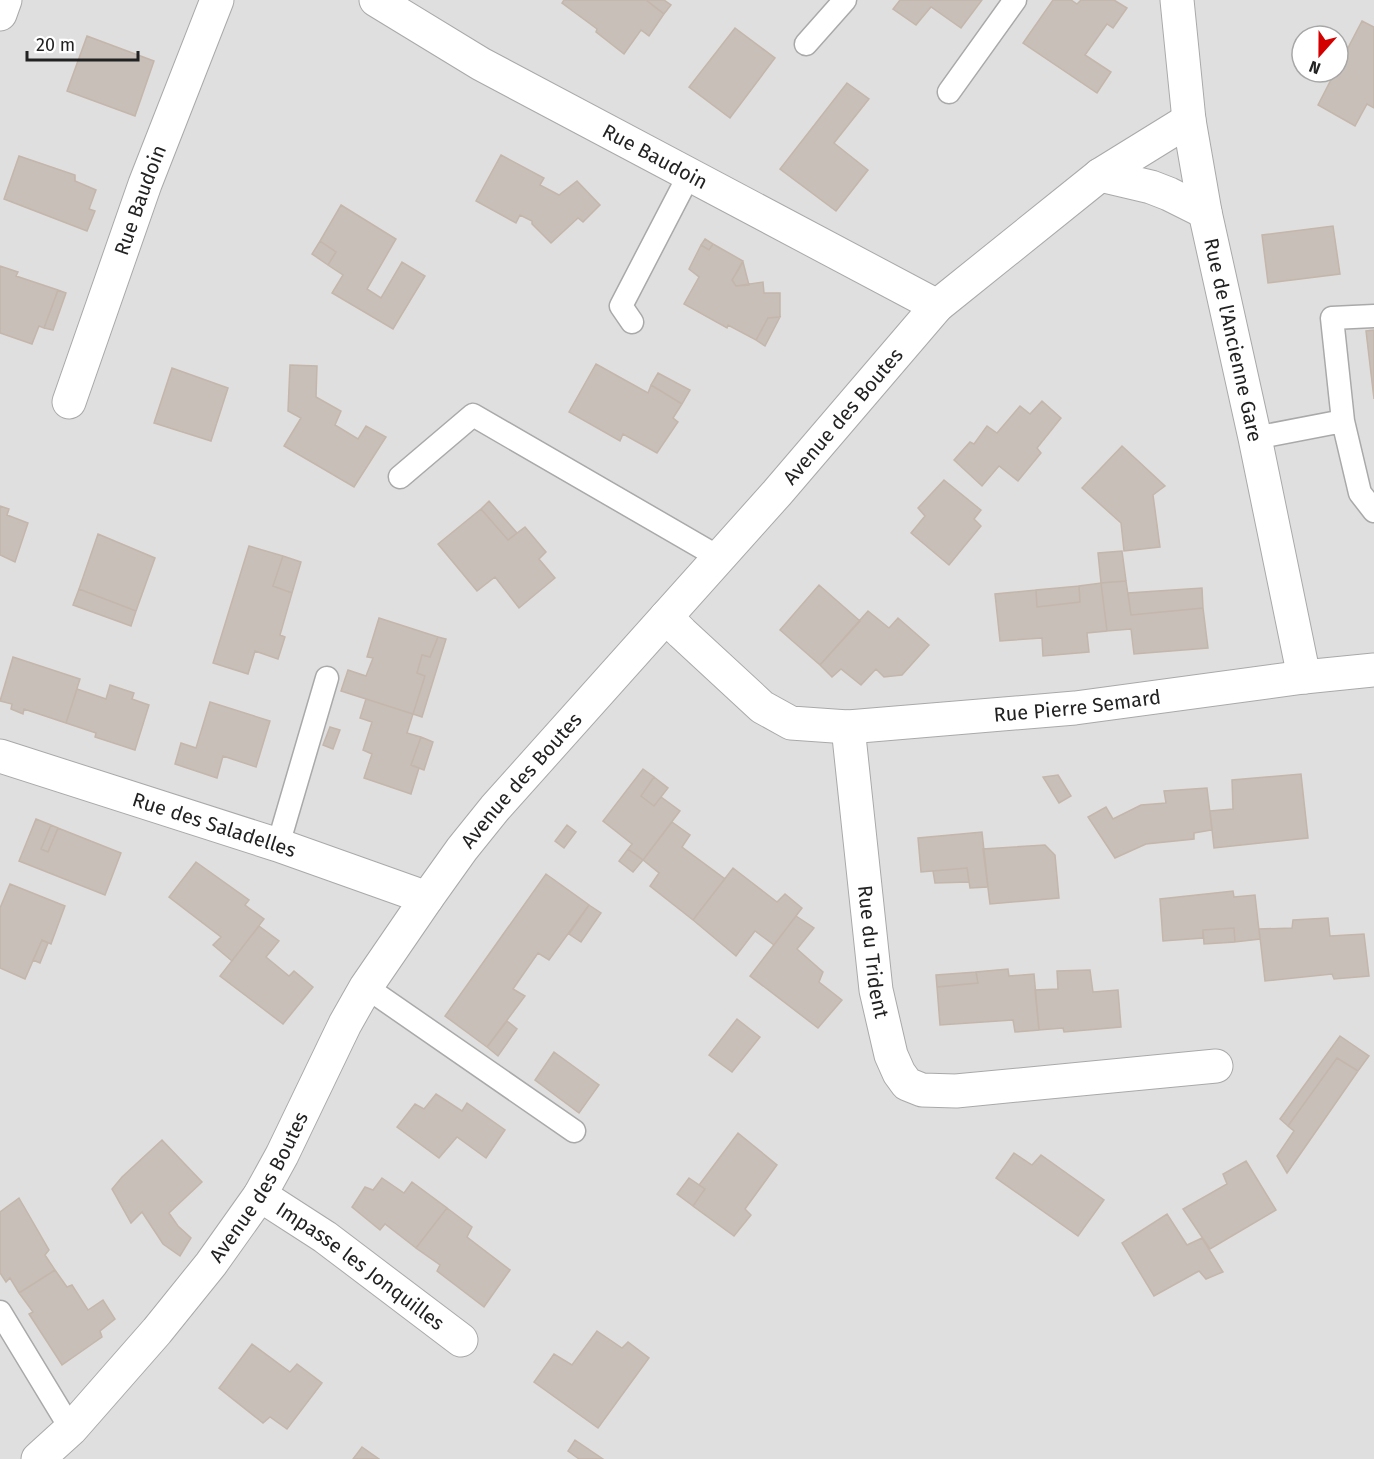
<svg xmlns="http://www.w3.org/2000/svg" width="1374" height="1459" viewBox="0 0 1374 1459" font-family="'Fira Sans',sans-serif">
<rect width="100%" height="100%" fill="#f2efe9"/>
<path fill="#e0dfdf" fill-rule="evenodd" d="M0 0H1374V1459H0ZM1302 36H1338V72H1302Z"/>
<path fill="#c7bfb8" stroke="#c4b6ab" stroke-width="1.5" d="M564 0H646L664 14 649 36 641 30 624 54 596 32 597 29 562 3Z
M646 0H664L671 5 664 14Z
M900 0H982L961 28 931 7 916 25 893 9Z
M1053 0H1071L1077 4 1081 0H1114L1127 8 1113 28 1107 24 1085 55 1111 72 1097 93 1023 43Z
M1362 21 1374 27V108L1367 104 1355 126 1318 105 1335 72H1338V67Z
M735 28 775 58 730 118 689 87Z
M87 36 154 61 135 116 67 91Z
M847 83 869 99 834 143 868 170 836 211 780 169Z
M501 155 544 178 540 185 559 195 577 181 600 205 583 222 578 218 551 243 532 224V221L520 215 516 223 476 201Z
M19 156 75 175V181L96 190 89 209 95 211 87 231 4 199Z
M341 205 396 239 367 289 381 298 402 262 425 276 393 329 332 293 343 275 328 265 336 252 320 241Z
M1333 226 1340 274 1268 283 1262 235Z
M705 239 713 244 709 250 701 245Z
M320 241 336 252 328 265 312 254Z
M713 244 743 261 732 280 736 286 763 282 764 293H780V317L768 318 756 340 728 325 727 328 684 304 699 277 689 269 701 245 709 250Z
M743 262 749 285 736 286 732 280Z
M0 266 18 272 16 276 58 290 44 328 39 326 32 344 0 333Z
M58 290 66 293 53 330 44 328Z
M780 317 765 346 756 340 768 318Z
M1374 330V399L1366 331Z
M596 364 648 393 651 385 682 404 673 418 678 422 657 453 623 434 620 441 569 412Z
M290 365 317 366 316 397 341 411 335 425 358 439 366 426 386 437 354 487 284 446 301 418 288 411Z
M172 368 228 388 211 441 154 423Z
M658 373 690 390 682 404 651 385Z
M1042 401 1061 418 1037 448 1041 453 1018 481 999 466 982 486 954 460 970 442 974 444 987 426 997 433 1020 406 1030 414Z
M1122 446 1165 486 1153 495 1160 547 1124 551 1121 523 1082 488Z
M944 480 981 510 974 519 981 526 949 565 911 533 925 516 918 508Z
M489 501 517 533 508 540 481 509Z
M0 506 9 509 7 515 28 523 15 562 0 555Z
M481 509 508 540 525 527 546 552 539 559 555 578 519 608 495 577 477 591 438 544Z
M98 534 155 558 136 611 79 589Z
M249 546 283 556 273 586 292 593 280 635 285 637 278 659 255 651 248 674 213 663Z
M1122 551 1126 581 1101 583 1098 553Z
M283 556 301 562 292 593 273 586Z
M1126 581 1131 615 1203 608 1208 648 1134 654 1131 629 1107 631 1101 583Z
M1101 583 1107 631 1087 633 1089 652 1043 656 1042 638 1000 641 995 594 1036 590 1037 607 1080 602 1079 586Z
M819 585 860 621 820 665 780 630Z
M1079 586 1080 602 1037 607 1036 590Z
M1202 588 1203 608 1131 615 1128 593Z
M79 589 136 611 131 626 73 605Z
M868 611 889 628 898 618 929 645 902 675 884 677 876 669 861 685 841 669 832 677 820 665Z
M379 618 438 637 430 657 422 655 417 673 425 676 413 714 341 691 348 670 366 676 373 658 367 657Z
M438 637 446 639 422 717 413 714 425 676 417 673 422 655 430 657Z
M13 657 80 679 66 723 24 709 23 714 11 709 12 704 0 701Z
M110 685 134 693 132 699 149 705 135 750 95 737 96 733 66 723 77 689 106 699Z
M366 699 413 714 407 733 421 737 411 765 419 768 411 794 364 778 372 754 363 750 372 722 360 718Z
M210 702 270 721 256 767 223 756 217 778 175 764 181 743 196 748Z
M330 727 340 730 333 749 323 745Z
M421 737 433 742 424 770 411 765Z
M643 769 654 777 641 796 654 806 661 797 680 811 643 860 628 849 632 844 603 821Z
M1301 774 1308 838 1214 848 1210 811 1233 809 1232 780Z
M1058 775 1071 796 1059 803 1043 777Z
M654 777 668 788 654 806 641 796Z
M1207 788 1212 830 1194 833V839L1146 844 1115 858 1088 817 1106 807 1113 819 1141 805 1166 803 1164 791Z
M36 819 51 825 41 849 48 852 58 828 121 853 105 895 19 861Z
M672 822 690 835 682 847 725 879 693 920 650 886 659 873 643 860Z
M51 825 58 828 48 852 41 849Z
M567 825 576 832 564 848 555 841Z
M982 832 988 887 970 888 967 868 921 872 918 838Z
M1045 845 1055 855 1059 898 990 904 983 849Z
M628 849 643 860 633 872 619 861Z
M196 862 249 900 245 905 264 919 232 961 213 945 221 937 169 897Z
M733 868 777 902 785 894 802 908 774 945 755 931 736 956 693 920Z
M967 868 969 882 935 883 933 871Z
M546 874 589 905 549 960 538 953 513 989 525 996 487 1047 445 1016Z
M10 884 65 906 51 944 42 940 25 979 0 968V908Z
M1233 891 1234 897 1255 895 1260 939 1235 942 1234 928 1203 930V938L1163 941 1160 899Z
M589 905 601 913 581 942 569 934Z
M796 916 814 928 797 949 823 972 819 982 842 1000 818 1028 750 976Z
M1328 918 1330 936 1364 934 1369 976 1334 979 1332 974 1265 981 1259 929 1292 928 1293 920Z
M259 926 279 941 266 957 289 976 294 971 313 987 283 1024 220 976Z
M1234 928 1235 942 1204 944 1203 930Z
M42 940 48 943 40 963 33 960Z
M1008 969 1009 976 1034 974 1039 1030 1015 1032 1013 1020 940 1025 937 987 978 983 976 972Z
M1090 970 1093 992 1118 990 1121 1027 1064 1032 1063 1028 1039 1030 1035 990 1058 989 1057 971Z
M976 972 978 983 937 987 936 975Z
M737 1019 760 1037 732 1072 709 1055Z
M507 1021 517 1029 498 1056 487 1047Z
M1340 1036 1369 1056 1358 1071 1337 1058 1288 1126 1280 1119Z
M554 1052 599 1085 579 1113 535 1080Z
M1337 1058 1358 1071 1287 1173 1277 1156 1294 1131 1288 1126Z
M436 1094 462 1111 467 1103 505 1130 486 1158 457 1137 439 1158 397 1127 415 1104 424 1109Z
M738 1133 777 1165 745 1209 751 1215 734 1236 693 1206 705 1189 699 1185Z
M162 1140 202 1182 169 1213 178 1226 191 1238 180 1256 163 1244 142 1212 131 1223 112 1189 122 1177Z
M1014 1153 1032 1165 1041 1155 1104 1200 1078 1236 996 1178Z
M1246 1161 1276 1210 1210 1249 1183 1209 1227 1184 1223 1174Z
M382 1178 404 1193 412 1182 447 1208 416 1248 385 1224 380 1230 352 1207 365 1187 373 1190Z
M689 1178 705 1189 693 1206 677 1194Z
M19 1198 49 1250 45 1255 55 1270 19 1293 10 1278 6 1282 0 1273V1212Z
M447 1208 472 1227 467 1237 510 1270 484 1307 437 1271 440 1265 416 1248Z
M1167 1214 1187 1245 1202 1238 1223 1272 1206 1279 1199 1271 1154 1296 1122 1243Z
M55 1270 67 1287 72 1285 88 1310 103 1300 115 1319 100 1331 102 1337 62 1365 29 1314 33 1312 19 1293Z
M597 1331 622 1348 628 1342 649 1358 598 1428 534 1382 554 1354 572 1365Z
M252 1344 290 1372 297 1364 322 1383 287 1429 270 1417 263 1423 219 1388Z
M575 1440 603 1459H579L568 1451Z
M362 1447 379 1459H353Z"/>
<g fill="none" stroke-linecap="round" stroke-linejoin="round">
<defs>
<path id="lane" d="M806 44 845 0
M949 92 1015 0
M632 322 621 306 689 175
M1343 421 1332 318 1374 316
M1255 438 1343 421 1360 493 1374 511
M400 477 473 415 720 558
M278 845 327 678
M366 987 574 1131
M0 1312 71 1429"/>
<g id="street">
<path id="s1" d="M376 0 481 64 937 306"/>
<path id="s2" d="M1177 0 1189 120 1205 212 1255 438 1304 677"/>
<path d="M0 14 5 0"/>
<path d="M1100 175 1151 187 1169 194 1205 212"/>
<path id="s3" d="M69 402 145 184 217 0"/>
<path id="s4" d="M666 617 682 633 762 707 791 723 848 727 1075 708 1304 677 1374 670"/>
<path id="s5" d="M848 727 876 990 891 1055 899 1073 907 1084 922 1090 956 1091 1216 1066"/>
<path id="s6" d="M0 756 278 845 427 898"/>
<path id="s7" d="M260 1195 325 1237 461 1340"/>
<path id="s8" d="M38 1459 71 1429 157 1331 211 1264 260 1195 282 1155 345 1024 366 987 427 898 462 849 495 808 777 493 937 306 1100 175 1189 120"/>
</g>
</defs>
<use href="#lane" stroke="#a9a9a9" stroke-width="25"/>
<use href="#street" stroke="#a9a9a9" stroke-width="35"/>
<use href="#lane" stroke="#fff" stroke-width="22"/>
<use href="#street" stroke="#fff" stroke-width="33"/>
</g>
<g text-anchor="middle" stroke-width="6" stroke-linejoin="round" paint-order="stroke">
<g font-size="20" fill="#222" stroke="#fff">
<text dy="7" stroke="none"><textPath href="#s1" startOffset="320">Rue Baudoin</textPath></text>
<text dy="7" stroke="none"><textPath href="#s3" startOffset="214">Rue Baudoin</textPath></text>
<text dy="7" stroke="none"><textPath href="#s2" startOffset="345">Rue de l'Ancienne Gare</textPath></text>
<text dy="7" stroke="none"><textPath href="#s8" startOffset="1324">Avenue des Boutes</textPath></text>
<text dy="7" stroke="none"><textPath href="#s4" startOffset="452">Rue Pierre Semard</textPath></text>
<text dy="7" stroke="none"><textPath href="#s8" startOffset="838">Avenue des Boutes</textPath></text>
<text dy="7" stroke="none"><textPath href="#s6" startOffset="225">Rue des Saladelles</textPath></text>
<text dy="7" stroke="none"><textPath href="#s5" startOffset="226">Rue du Trident</textPath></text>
<text dy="7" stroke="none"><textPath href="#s8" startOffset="352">Avenue des Boutes</textPath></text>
<text dy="7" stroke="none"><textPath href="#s7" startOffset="123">Impasse les Jonquilles</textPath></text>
</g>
</g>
<g transform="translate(1320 54) rotate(201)"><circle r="28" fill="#ffffff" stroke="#a7a7a7" stroke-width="1.5"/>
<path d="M0-4.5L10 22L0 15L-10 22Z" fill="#d40000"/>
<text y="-9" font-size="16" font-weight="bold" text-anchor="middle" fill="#222222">N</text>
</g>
<path d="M27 51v9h111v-9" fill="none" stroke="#222222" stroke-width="3"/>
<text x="36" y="51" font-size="18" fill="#222222" stroke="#ffffff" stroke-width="4.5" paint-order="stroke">20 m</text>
</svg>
